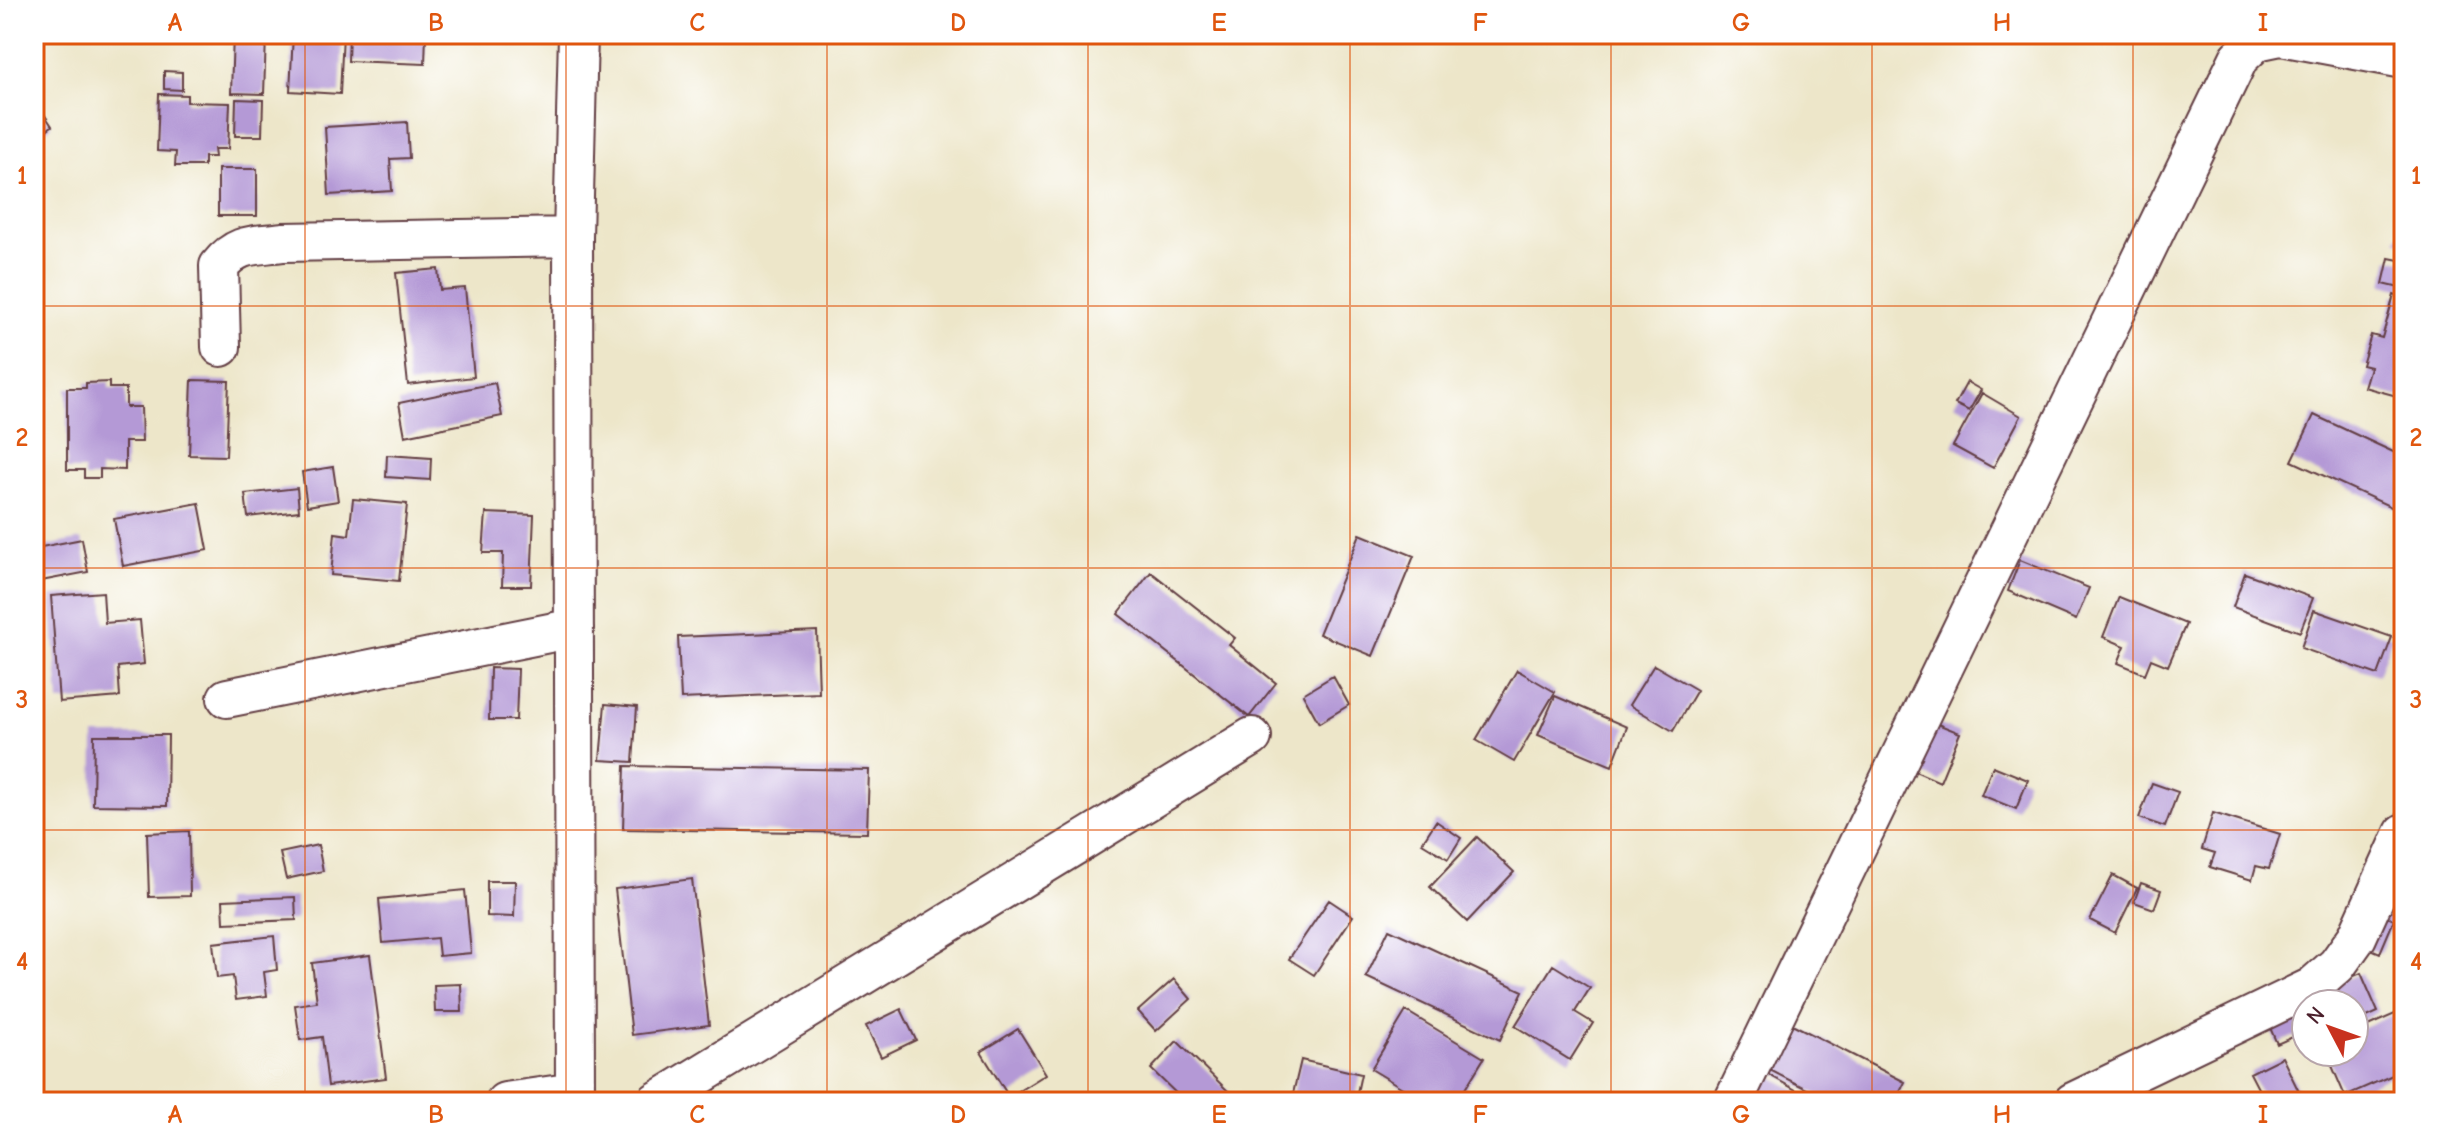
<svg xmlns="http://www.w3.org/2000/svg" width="2438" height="1136" viewBox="0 0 2438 1136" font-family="'Comic Neue',sans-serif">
<rect width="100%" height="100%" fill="#fff"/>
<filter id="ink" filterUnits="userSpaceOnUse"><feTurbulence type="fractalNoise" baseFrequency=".0125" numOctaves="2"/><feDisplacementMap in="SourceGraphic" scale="16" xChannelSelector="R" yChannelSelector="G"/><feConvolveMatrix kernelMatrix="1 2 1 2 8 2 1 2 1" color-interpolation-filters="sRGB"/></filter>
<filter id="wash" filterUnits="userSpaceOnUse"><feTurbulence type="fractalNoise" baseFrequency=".006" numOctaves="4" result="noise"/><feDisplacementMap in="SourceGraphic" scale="32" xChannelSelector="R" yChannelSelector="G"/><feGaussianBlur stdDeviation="1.8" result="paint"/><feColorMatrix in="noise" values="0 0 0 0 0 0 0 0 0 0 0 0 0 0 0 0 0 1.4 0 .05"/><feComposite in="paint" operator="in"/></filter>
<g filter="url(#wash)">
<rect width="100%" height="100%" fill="#ede6c9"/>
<g id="blocks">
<path fill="#b499d6" d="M293 34H343L340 94 290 91Z
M349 34H426L425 64 348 61Z
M233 35 266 36 264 94 231 93Z
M164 71 182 72V90L164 89Z
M159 94 187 95V102L230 103 228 149H214L215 157H204V166H175L176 152 157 151Z
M34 99 52 126 34 139Z
M236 99 263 100 262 136H235Z
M407 122 409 158 390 159 392 191 329 195 325 127Z
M218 169H257V216H218Z
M2404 227V244L2396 240Z
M2389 258 2404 261V289L2383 284Z
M438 269 440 290 465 288 474 377 408 385 396 273Z
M2394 295 2404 298V398L2364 387 2370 367 2362 365 2371 335 2382 338Z
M192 380 229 381 226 456 189 455Z
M109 382V388H126V407H141L142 442H125V470L100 469V478H84V470H67V388H86V383Z
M1967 382 1981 390 1969 411 1955 404Z
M495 383 502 416 405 436 399 403Z
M1982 393 2021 416 1993 468 1953 446Z
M2314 415 2404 457V513L2292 461Z
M387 455 431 458 430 480 386 477Z
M333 467 338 501 307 506 302 472Z
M297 488 299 511 248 517 245 494Z
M353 499 407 504 399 581 331 575 335 533 349 535Z
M199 503 208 550 123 566 114 519Z
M486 513 534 515 531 586H502L503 553H483Z
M1360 534 1414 556 1373 656 1319 634Z
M82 539 88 572 41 581 36 548Z
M2020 560 2089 588 2076 620 2008 591Z
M1151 572 1235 638 1229 645 1276 683 1249 717 1118 614Z
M2245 573 2313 598 2300 632 2233 607Z
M103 592 105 623 140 620 144 664 118 667 120 697 59 702 51 596Z
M2119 597 2186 624 2168 666 2151 659 2145 674 2118 663 2125 646 2103 637Z
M2314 610 2392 637 2378 675 2301 648Z
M817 631 819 693 681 699 678 637Z
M1654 665 1697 690 1673 731 1629 705Z
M490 668 518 669 516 720H489Z
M1517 670 1555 692 1514 762 1476 740Z
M1333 676 1349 705 1319 723 1303 694Z
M1555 696 1627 727 1612 766 1538 735Z
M605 704 637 707 633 762 600 760Z
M1920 717 1960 733 1940 782 1901 765Z
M94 735H168L167 806 93 805Z
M625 766 869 770 867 833 623 829Z
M1993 766 2028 780 2016 809 1981 795Z
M2152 783 2178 792 2165 827 2139 818Z
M2213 813 2280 834 2269 869 2256 866 2252 880 2210 867 2215 853 2202 849Z
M1436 821 1461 838 1448 859 1422 843Z
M189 831 190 896 149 897 147 833Z
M1477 837 1514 872 1467 922 1430 887Z
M318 845 323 871 286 879 280 853Z
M2113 875 2137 888 2115 933 2090 920Z
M692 879 709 1025 632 1035 615 889Z
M487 881H515L514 917 487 916Z
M2141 883 2161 890 2154 909 2134 902Z
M465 890 471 953 439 956 437 938 383 943 379 899Z
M295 897 296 920 224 923 223 900Z
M1329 900 1353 916 1314 975 1289 959Z
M2372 910 2394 920 2380 953 2357 943Z
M1389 929 1523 991 1500 1040 1366 977Z
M274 936 277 970 264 972 267 996 236 1000 233 976 217 978 213 943Z
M370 955 386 1078 328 1086 322 1037 300 1040 295 1005 317 1002 312 963Z
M1553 965 1590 988 1575 1012 1593 1023 1570 1060 1515 1026Z
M2361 973 2378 1012 2354 1023V1004H2341L2333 985Z
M1174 979 1191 999 1156 1031 1138 1011Z
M461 984 462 1012H435L434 985Z
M2333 993 2338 1004H2309Z
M2306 1006V1031L2277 1044 2268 1023Z
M901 1009 916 1040 881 1057 866 1026Z
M2404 1010V1070L2345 1096 2326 1052H2354V1032Z
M1406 1011 1484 1058 1457 1102H1416L1419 1098 1371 1069Z
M1790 1023 1905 1082 1895 1102H1832L1766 1068Z
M1018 1029 1046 1074 1009 1097 981 1052Z
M1177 1041 1230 1093 1221 1102H1185L1151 1069Z
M2282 1057 2304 1102H2265L2250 1073Z
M1301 1060 1361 1074 1355 1102H1291Z
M1762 1071 1817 1102H1763L1749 1094Z
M2404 1091V1102H2380Z"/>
</g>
</g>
<g filter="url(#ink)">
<use href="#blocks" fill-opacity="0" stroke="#623d43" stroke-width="2"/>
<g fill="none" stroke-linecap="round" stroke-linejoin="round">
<defs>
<path id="minor" d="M221 347 219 266C238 242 254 246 283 242L573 237
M227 698 574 628
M505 1102 575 1092
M575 1102 573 237 578 34
M656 1102 1252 737
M1733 1102 2239 58 2257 41 2281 36 2404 59
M2073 1102 2312 987 2337 965 2357 937 2404 833"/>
</defs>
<use href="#minor" stroke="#623d43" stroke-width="42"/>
<use href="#minor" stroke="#fff" stroke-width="38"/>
</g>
</g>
<path fill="none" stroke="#e0560e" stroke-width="2" stroke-opacity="0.55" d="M305 34V1102M566 34V1102M827 34V1102M1088 34V1102M1350 34V1102M1611 34V1102M1872 34V1102M2133 34V1102M34 306H2404M34 568H2404M34 830H2404"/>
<rect width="2438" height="1136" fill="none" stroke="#fff" stroke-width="88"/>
<g transform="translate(2330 1028) rotate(311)"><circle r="38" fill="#ffffff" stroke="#b7a5aa" stroke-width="2"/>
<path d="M0-6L14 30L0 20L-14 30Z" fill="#c8321e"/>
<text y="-12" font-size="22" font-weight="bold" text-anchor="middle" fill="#4a1f2b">N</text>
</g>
<rect x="44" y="44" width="2350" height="1048" fill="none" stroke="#e0560e" stroke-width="3"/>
<g font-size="26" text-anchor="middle" font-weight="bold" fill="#e0560e">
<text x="175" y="31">A</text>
<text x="436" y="31">B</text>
<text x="697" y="31">C</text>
<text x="958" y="31">D</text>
<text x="1219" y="31">E</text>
<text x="1480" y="31">F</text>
<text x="1741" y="31">G</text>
<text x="2002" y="31">H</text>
<text x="2263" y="31">I</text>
<text x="22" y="184">1</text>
<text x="2416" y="184">1</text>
<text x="22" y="446">2</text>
<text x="2416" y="446">2</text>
<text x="22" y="708">3</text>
<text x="2416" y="708">3</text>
<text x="22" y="970">4</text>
<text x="2416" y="970">4</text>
<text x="175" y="1123">A</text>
<text x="436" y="1123">B</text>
<text x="697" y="1123">C</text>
<text x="958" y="1123">D</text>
<text x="1219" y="1123">E</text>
<text x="1480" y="1123">F</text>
<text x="1741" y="1123">G</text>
<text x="2002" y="1123">H</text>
<text x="2263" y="1123">I</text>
</g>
</svg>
